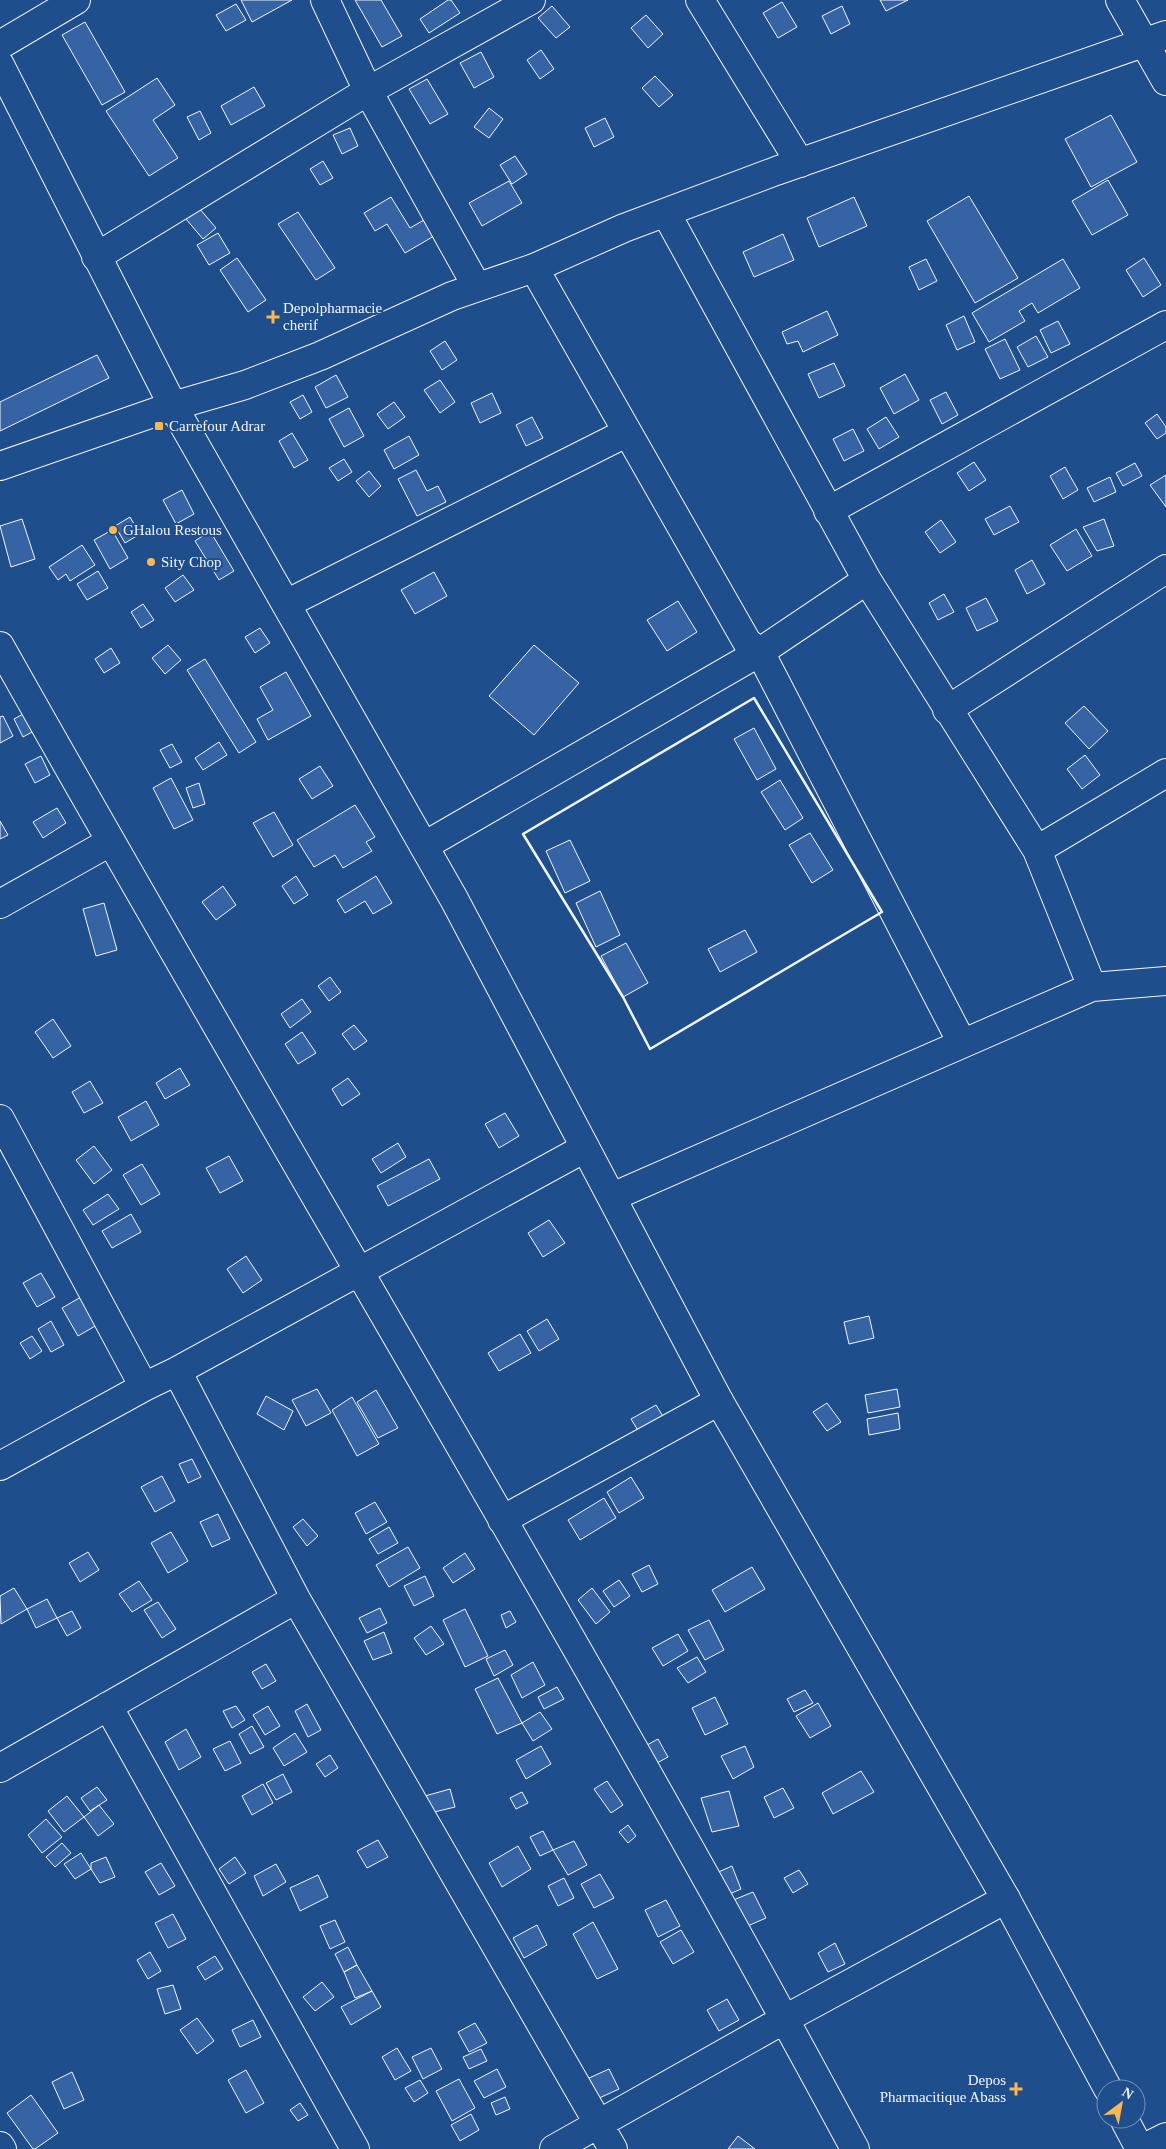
<svg xmlns="http://www.w3.org/2000/svg" width="1166" height="2149" viewBox="0 0 1166 2149" font-family="Georgia,serif">
<rect width="100%" height="100%" fill="#1f4e8c"/>
<path fill="#3563a3" stroke="#f2f6ff" d="M241 0H292L252 22Z
M355 0H381L402 36 382 47Z
M448 0H451L460 13 429 33 420 19Z
M880 0H908L886 11Z
M782 2 797 27 778 38 763 13Z
M236 4 246 20 226 31 216 15Z
M552 6 570 27 556 38 538 18Z
M842 6 850 24 831 34 822 16Z
M646 15 663 34 648 48 631 28Z
M85 22 125 92 102 105 62 35Z
M541 50 554 69 540 79 527 60Z
M481 52 494 77 474 88 460 63Z
M655 76 673 95 659 107 642 88Z
M157 78 175 105 153 120 178 158 149 176 106 111Z
M427 79 448 114 430 124 409 89Z
M254 87 265 106 231 125 221 106Z
M489 108 503 119 489 138 474 127Z
M200 111 211 133 199 140 187 117Z
M1111 115 1137 162 1091 187 1065 139Z
M605 118 614 137 594 147 585 128Z
M350 128 358 146 342 154 333 135Z
M515 156 527 174 512 184 500 165Z
M323 161 333 178 320 185 310 169Z
M1108 180 1128 215 1092 235 1072 201Z
M509 181 522 203 482 226 469 203Z
M969 196 1018 278 975 303 927 221Z
M391 197 410 228 424 220 434 236 405 253 387 224 375 231 364 213Z
M854 197 867 226 819 247 807 218Z
M193 201 216 228 203 239 180 212Z
M298 212 335 268 316 280 278 224Z
M218 233 230 253 209 265 197 245Z
M783 234 794 260 754 277 743 252Z
M237 258 266 300 248 312 220 270Z
M1144 258 1161 285 1143 297 1126 270Z
M926 259 937 281 919 290 909 267Z
M1063 259 1080 288 1038 313 1032 303 1019 311 1025 321 989 342 972 313Z
M827 311 838 335 803 352 798 341 787 344 782 332Z
M964 316 975 342 957 350 946 325Z
M1058 321 1070 344 1051 353 1040 330Z
M1036 336 1048 357 1028 367 1017 347Z
M1005 339 1020 370 1000 379 985 349Z
M445 341 457 360 442 370 430 351Z
M97 355 109 378 0 431V402Z
M834 363 845 386 819 398 808 374Z
M905 374 919 400 894 414 880 388Z
M336 375 348 397 326 408 315 387Z
M440 380 455 402 440 413 424 390Z
M946 392 958 415 942 424 930 400Z
M492 393 501 413 480 423 471 403Z
M303 395 312 412 300 419 290 402Z
M394 402 405 417 388 429 377 414Z
M349 408 364 436 344 447 329 419Z
M1157 414 1166 427V433L1157 439 1145 423Z
M532 417 543 438 526 446 516 425Z
M886 417 899 437 879 449 867 429Z
M853 429 864 451 844 461 833 439Z
M292 433 308 460 294 468 279 441Z
M409 436 419 455 394 469 384 450Z
M344 459 352 472 338 481 329 468Z
M974 462 986 480 969 491 957 473Z
M1135 463 1142 476 1123 486 1116 473Z
M1065 467 1078 490 1063 499 1050 476Z
M416 470 427 491 438 486 446 502 417 516 398 479Z
M369 471 381 486 369 497 356 481Z
M1166 475V507L1150 485Z
M1110 477 1116 492 1094 502 1087 488Z
M182 490 194 514 176 524 163 500Z
M1010 506 1019 522 994 535 985 519Z
M130 517 140 534 125 543 115 526Z
M22 519 35 559 11 567 0 526Z
M1104 519 1114 546 1097 551 1083 527Z
M941 520 956 542 940 553 925 532Z
M1076 529 1092 556 1067 571 1050 545Z
M112 530 128 558 110 569 94 540Z
M210 531 234 571 219 580 195 541Z
M82 545 95 565 70 581 66 574 58 580 49 567Z
M1032 560 1045 584 1027 594 1015 570Z
M98 571 108 588 87 600 77 584Z
M434 572 447 596 415 614 401 590Z
M183 575 194 590 175 602 165 588Z
M944 594 954 612 938 620 929 603Z
M986 598 998 621 977 631 966 608Z
M678 601 697 632 667 651 647 620Z
M143 604 154 620 141 628 131 612Z
M260 628 270 643 255 653 245 637Z
M168 645 181 660 165 674 152 658Z
M534 645 579 683 534 735 489 696Z
M111 648 120 663 104 673 95 659Z
M205 659 256 742 239 753 187 670Z
M286 672 311 716 268 740 257 719 273 710 260 687Z
M1084 706 1108 731 1089 749 1065 723Z
M23 714 32 732 23 737 14 719Z
M3 716 13 736 0 743V717Z
M754 728 776 769 757 780 734 739Z
M219 742 227 755 203 770 195 758Z
M172 744 182 762 170 768 160 750Z
M1085 755 1100 775 1082 789 1067 769Z
M41 756 50 775 35 783 25 764Z
M320 766 333 786 312 799 299 779Z
M171 778 193 820 174 829 153 788Z
M780 780 803 818 785 830 761 792Z
M199 783 205 804 193 808 186 788Z
M355 805 375 837 366 842 372 851 343 868 335 855 314 867 297 840Z
M57 808 66 823 43 838 33 822Z
M274 812 293 845 273 857 253 823Z
M0 821 8 835 0 839Z
M810 833 833 870 812 883 789 845Z
M570 840 590 881 565 893 546 851Z
M296 876 308 895 294 904 282 886Z
M376 876 392 903 373 914 365 901 345 913 337 900Z
M223 886 236 905 216 920 202 902Z
M600 891 620 935 596 947 576 903Z
M104 903 117 950 96 956 83 909Z
M745 930 757 952 720 972 708 949Z
M626 943 648 983 623 997 601 956Z
M330 977 341 992 329 1001 318 986Z
M302 999 311 1012 290 1028 281 1014Z
M53 1019 71 1046 53 1058 35 1032Z
M354 1025 367 1041 354 1050 342 1034Z
M302 1032 316 1053 298 1064 285 1044Z
M180 1068 190 1085 165 1099 156 1083Z
M348 1078 360 1094 342 1106 332 1089Z
M90 1081 103 1103 84 1113 72 1092Z
M146 1101 159 1125 131 1141 118 1117Z
M505 1113 519 1136 499 1148 485 1124Z
M398 1143 406 1157 381 1173 372 1159Z
M94 1146 112 1170 94 1184 76 1160Z
M229 1156 243 1181 220 1193 206 1168Z
M429 1159 440 1179 388 1206 377 1186Z
M142 1164 160 1194 141 1205 123 1175Z
M108 1194 119 1209 93 1225 83 1210Z
M131 1214 141 1232 112 1248 102 1231Z
M549 1220 565 1243 543 1257 528 1233Z
M246 1256 262 1280 243 1293 227 1269Z
M41 1273 55 1297 37 1307 23 1283Z
M81 1297 97 1325 78 1336 62 1308Z
M869 1316 874 1338 849 1344 844 1322Z
M547 1319 559 1339 539 1351 527 1331Z
M51 1321 64 1345 51 1352 38 1329Z
M520 1334 531 1353 499 1371 488 1353Z
M32 1336 42 1351 30 1359 20 1343Z
M317 1389 331 1413 306 1426 292 1400Z
M897 1389 900 1407 868 1413 865 1395Z
M376 1390 398 1428 378 1438 357 1402Z
M266 1396 293 1411 284 1430 257 1414Z
M352 1397 379 1444 357 1456 332 1410Z
M827 1403 841 1422 827 1431 813 1412Z
M656 1405 667 1423 642 1437 631 1419Z
M898 1413 900 1429 869 1435 867 1419Z
M192 1459 201 1477 188 1483 179 1464Z
M162 1476 175 1501 155 1512 141 1487Z
M631 1477 644 1498 619 1513 607 1492Z
M604 1498 616 1518 580 1540 568 1520Z
M375 1502 387 1522 366 1534 355 1513Z
M218 1514 230 1539 212 1547 200 1522Z
M303 1519 318 1536 307 1546 293 1527Z
M389 1527 398 1543 378 1554 369 1539Z
M171 1532 188 1561 168 1573 151 1543Z
M408 1547 420 1568 389 1587 376 1565Z
M88 1552 99 1570 80 1582 69 1563Z
M465 1553 475 1569 453 1583 443 1568Z
M649 1565 658 1584 642 1592 632 1574Z
M752 1567 765 1589 725 1612 712 1590Z
M425 1576 434 1596 414 1606 404 1586Z
M619 1580 630 1596 614 1607 603 1591Z
M139 1581 152 1600 132 1612 119 1594Z
M14 1588 27 1609 1 1624 0 1596Z
M592 1588 610 1612 596 1624 578 1600Z
M47 1599 57 1618 36 1628 27 1609Z
M158 1602 176 1629 162 1638 144 1610Z
M380 1608 387 1623 367 1633 359 1618Z
M465 1609 488 1656 465 1667 443 1620Z
M72 1611 81 1628 67 1636 57 1618Z
M510 1611 516 1622 506 1628 501 1615Z
M709 1620 724 1650 705 1660 688 1630Z
M431 1626 444 1644 426 1655 414 1638Z
M384 1632 392 1653 373 1660 364 1641Z
M678 1634 688 1651 663 1666 652 1648Z
M505 1650 513 1665 494 1676 486 1659Z
M697 1657 706 1672 688 1683 677 1668Z
M533 1662 545 1685 522 1698 511 1675Z
M266 1664 276 1681 262 1689 252 1672Z
M498 1678 522 1723 497 1734 475 1689Z
M557 1687 564 1699 544 1709 538 1697Z
M805 1690 813 1703 794 1712 787 1699Z
M715 1697 728 1724 705 1735 692 1708Z
M818 1703 831 1726 810 1738 796 1716Z
M307 1704 321 1730 308 1737 295 1711Z
M236 1706 245 1720 232 1728 223 1711Z
M268 1706 280 1726 265 1735 253 1715Z
M540 1712 552 1729 533 1741 522 1723Z
M252 1726 264 1747 250 1754 239 1734Z
M186 1729 201 1757 179 1770 165 1742Z
M295 1733 307 1752 284 1766 273 1748Z
M658 1739 668 1757 657 1763 647 1745Z
M230 1741 241 1763 225 1771 213 1749Z
M541 1746 551 1764 526 1779 516 1760Z
M745 1746 754 1767 733 1779 721 1756Z
M330 1755 338 1768 325 1777 316 1764Z
M861 1771 874 1792 833 1814 822 1793Z
M283 1774 292 1792 276 1800 266 1783Z
M607 1781 623 1805 611 1813 594 1789Z
M263 1784 273 1803 252 1815 242 1796Z
M97 1787 107 1800 90 1811 81 1798Z
M783 1788 794 1808 774 1818 764 1797Z
M450 1789 455 1807 430 1813 425 1796Z
M729 1791 739 1826 712 1832 701 1798Z
M522 1792 528 1803 516 1809 510 1798Z
M67 1796 84 1817 64 1832 48 1811Z
M99 1805 114 1824 98 1836 84 1817Z
M46 1819 62 1837 42 1853 28 1835Z
M628 1825 636 1836 628 1843 619 1832Z
M543 1831 553 1850 540 1856 530 1837Z
M378 1840 388 1857 367 1868 357 1851Z
M574 1841 587 1865 568 1875 553 1850Z
M62 1843 71 1853 55 1867 46 1857Z
M518 1846 531 1869 502 1887 489 1863Z
M81 1853 91 1869 75 1879 64 1864Z
M106 1857 115 1877 100 1883 91 1869V1863Z
M235 1857 246 1873 229 1884 219 1869Z
M161 1863 175 1886 159 1895 145 1872Z
M276 1864 286 1882 263 1896 254 1876Z
M732 1866 741 1889 725 1896 714 1874Z
M799 1870 808 1884 793 1893 784 1878Z
M600 1874 614 1898 594 1908 581 1884Z
M318 1875 328 1897 300 1911 290 1888Z
M564 1878 574 1898 558 1906 548 1886Z
M753 1892 766 1918 743 1928 731 1901Z
M666 1900 680 1926 658 1937 645 1910Z
M173 1914 186 1939 168 1948 155 1923Z
M335 1920 345 1942 330 1949 320 1926Z
M593 1922 618 1969 597 1979 573 1934Z
M537 1925 547 1945 524 1958 513 1938Z
M681 1930 694 1952 673 1964 660 1942Z
M835 1943 845 1964 828 1972 818 1953Z
M348 1947 357 1965 344 1972 335 1954Z
M150 1952 161 1971 148 1979 137 1960Z
M215 1956 223 1969 205 1980 197 1967Z
M357 1965 372 1991 355 1998 344 1972Z
M322 1982 334 1997 315 2011 303 1997Z
M173 1985 181 2009 165 2014 157 1989Z
M372 1991 381 2007 351 2025 341 2007Z
M727 1999 739 2020 719 2031 707 2010Z
M197 2018 214 2041 197 2054 180 2030Z
M253 2020 261 2037 240 2047 232 2030Z
M475 2023 487 2043 469 2052 458 2032Z
M397 2048 411 2071 395 2080 382 2057Z
M431 2048 442 2069 423 2079 412 2057Z
M481 2049 487 2061 469 2069 463 2057Z
M497 2069 506 2087 484 2098 474 2081Z
M609 2069 619 2089 597 2099 587 2079Z
M246 2070 264 2103 246 2113 228 2080Z
M72 2072 84 2100 64 2109 52 2082Z
M459 2079 475 2108 452 2121 436 2091Z
M420 2080 428 2093 414 2102 405 2088Z
M31 2095 58 2133 35 2149H33L7 2113Z
M505 2097 510 2109 496 2115 491 2103Z
M300 2103 308 2115 298 2121 290 2110Z
M471 2114 479 2130 460 2141 451 2125Z
M738 2136 755 2149H728Z"/>
<g fill="none" stroke-linecap="round" stroke-linejoin="round">
<defs>
<path id="minor" d="M325 0 368 91 477 287
M700 0 800 163
M1120 0 1166 81
M0 45 76 0
M96 257 368 91 531 0
M534 268 747 642 760 652 867 580
M0 466 173 406
M828 511 1166 325
M286 604 626 433
M0 646C282 1148 582 1641 855 2149
M947 710 1166 569
M424 846 760 652 962 1043
M1037 850 1166 773
M0 904 110 842
M1092 987 1166 981
M0 1119 144 1387
M612 1197 1092 987 1037 850 867 580 666 213
M177 1371 296 1599 613 2149
M0 1466 144 1387 177 1371 585 1148
M502 1520 719 1401
M108 1706 355 2149
M0 1768 296 1599
M0 2146 2 2149
M554 2149 785 2019 1006 1899
M1142 2149 1166 2137"/>
<path id="tertiary" d="M173 406 245 385 320 356 452 296 534 268 624 228 776 171 1166 35"/>
<path id="secondary" d="M0 65 173 406 454 899 719 1401 1006 1899 1108 2089
M1124 2119 1140 2149"/>
</defs>
<use href="#minor" stroke="#f2f6ff" stroke-width="30"/>
<use href="#tertiary" stroke="#f2f6ff" stroke-width="30"/>
<use href="#secondary" stroke="#f2f6ff" stroke-width="30"/>
<use href="#minor" stroke="#1f4e8c" stroke-width="28"/>
<use href="#tertiary" stroke="#1f4e8c" stroke-width="28"/>
<use href="#secondary" stroke="#1f4e8c" stroke-width="28"/>
<path stroke="#f2f6ff" stroke-width="2.5" d="M754 698 882 912 650 1049 623 997 523 834Z"/>
</g>
<g fill="#ffb74d" stroke="#1f4e8c" stroke-width="2">
<path d="M270.5 309.5h5v5h5v5h-5v5h-5v-5h-5v-5h5z"/>
<rect x="154" y="421" width="10" height="10" rx="2.5"/>
<circle cx="113" cy="530" r="5"/>
<circle cx="151" cy="562" r="5"/>
<path d="M1013.5 2081.5h5v5h5v5h-5v5h-5v-5h-5v-5h5z"/>
</g>
<g text-anchor="middle" stroke-width="4" stroke-linejoin="round" paint-order="stroke">
<g font-size="15" fill="#f2f6ff" stroke="#1f4e8c" text-anchor="start">
<text x="283" y="313">Depolpharmacie<tspan x="283" dy="17">cherif</tspan></text>
<text x="169" y="431">Carrefour Adrar</text>
<text x="123" y="535">GHalou Restous</text>
<text x="161" y="567">Sity Chop</text>
<text x="1006" y="2085" text-anchor="end">Depos<tspan x="1006" dy="17">Pharmacitique Abass</tspan></text>
</g>
</g>
<g transform="translate(1121 2104) rotate(32)"><circle r="24" fill="#1f4e8c" stroke="#7391ba"/>
<path d="M0-4L9 19L0 12L-9 19Z" fill="#ffb74d"/>
<text y="-8" font-size="14" font-weight="bold" text-anchor="middle" fill="#f2f6ff">N</text>
</g>
</svg>
